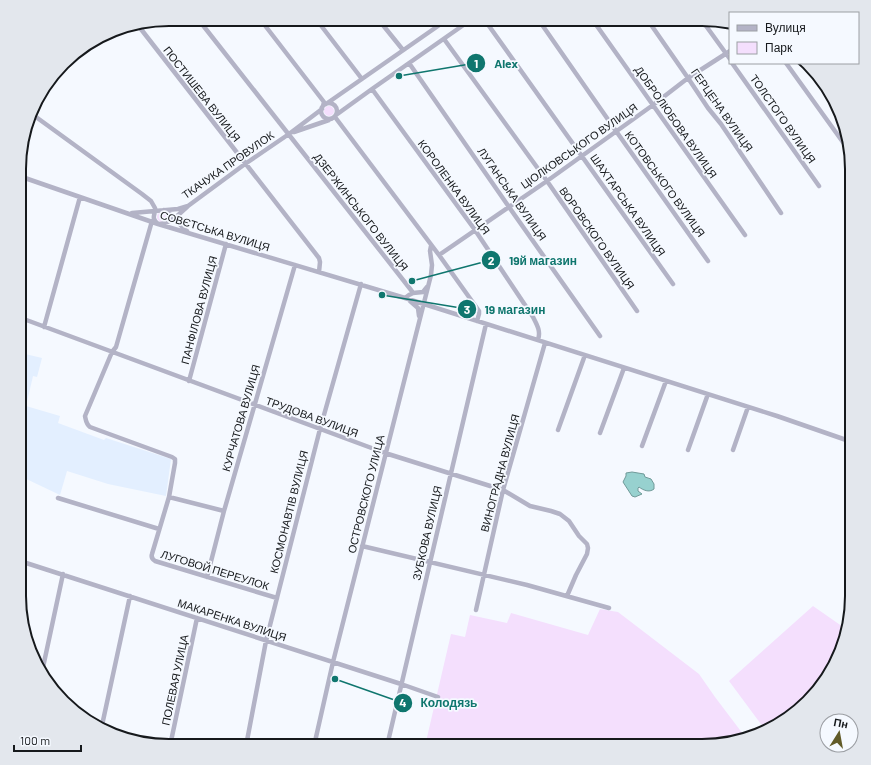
<svg xmlns="http://www.w3.org/2000/svg" width="871" height="765" viewBox="0 0 871 765" font-family="Barlow,sans-serif">
<rect width="100%" height="100%" fill="#f5f9ff"/>
<path fill="#e3efff" d="M21 353 42 358 37 377 33 376 26 406 60 416 58 423 104 440 106 438 171 459 166 496 108 484 67 471 60 495 20 476Z"/>
<path fill="#f4dffd" d="M324 111a5 5 0 1 1 10 0a5 5 0 1 1-10 0Z
M157 217a5 5 0 1 1 10 0a5 5 0 1 1-10 0Z
M813 606 846 629 841 654 801 709 766 731 729 681Z
M600 609 618 612 699 674 715 697 746 738 712 746H425L451 634 465 637 470 615 507 623 511 613 588 635Z"/>
<path fill="#97d1cf" stroke="#709a99" d="M632 472 644 474 645 477 651 479 654 484V489C649 493 643 490 639 487L638 488V491L642 494 635 497 632 496 623 482 626 476V473Z"/>
<g fill="none" stroke-linecap="round" stroke-linejoin="round">
<path stroke="#b3b3c6" stroke-width="4.5" d="M198 19 411 290 413 293 409 295 405 298
M260 19 324 102 323 106
M316 19 362 79
M378 19 403 50
M434 19 439 25
M484 19 673 284
M538 19 616 131 708 261
M592 19 745 235
M647 19 688 78 708 108 721 124 781 213
M701 19 730 59
M137 24 319 258 320 262 319 272
M444 39 547 181 637 311
M409 63 509 207 600 336
M732 63 819 186
M786 63 850 152
M372 89 475 230 533 317C537 325 541 331 538 340
M321 111a8 8 0 1 1 16 0a8 8 0 1 1-16 0Z
M326 104 448 19
M32 112 36 117 142 194 151 201 155 208C156 215 150 217 158 224 171 224 179 214 188 206
M336 115 372 89 472 19
M335 117 439 255 479 311V314L477 321
M294 132 329 120
M22 177 158 224 405 298 777 416 852 442
M164 210C173 214 179 225 187 231
M132 213 178 209 188 206 245 164 289 134 322 109
M152 221 116 347 112 352 85 416C86 421 86 424 90 427L172 457 175 459V463L169 497 152 554C151 557 152 559 155 561L277 598
M439 255 547 181 653 105 688 78 730 51
M413 293 423 292 427 287
M410 301 418 308 419 316
M21 318 385 453 503 490 530 506 551 511 560 514 569 521 579 536 587 544 588 548 587 554 576 575 567 596
M44 327 80 197
M189 381 226 244
M558 430 585 355
M600 433 624 368
M642 446 666 381
M688 450 708 394
M733 450 748 407
M169 497 224 511
M58 498 159 529
M362 546 527 585 609 608
M20 561 401 684 438 697
M207 577 224 511 295 265
M476 610 503 490 545 343
M42 672 63 574
M101 730 130 596
M170 746 197 618
M246 746 266 641 320 429 361 284
M314 746 333 662 431 275 432 265 430 251 431 246
M387 746 486 324"/>
</g>
<g text-anchor="middle" stroke-width="3.5" stroke-linejoin="round" paint-order="stroke">
<g font-size="11" fill="#16191c" stroke="#f5f9ff">
<text transform="translate(202 94) rotate(52)" y="4">ПОСТИШЕВА ВУЛИЦЯ</text>
<text transform="translate(722 110) rotate(55)" y="4">ГЕРЦЕНА ВУЛИЦЯ</text>
<text transform="translate(783 119) rotate(55)" y="4">ТОЛСТОГО ВУЛИЦЯ</text>
<text transform="translate(676 122) rotate(55)" y="4">ДОБРОЛЮБОВА ВУЛИЦЯ</text>
<text transform="translate(579 146) rotate(-35)" y="4">ЦІОЛКОВСЬКОГО ВУЛИЦЯ</text>
<text transform="translate(228 165) rotate(-35)" y="4">ТКАЧУКА ПРОВУЛОК</text>
<text transform="translate(665 184) rotate(54)" y="4">КОТОВСЬКОГО ВУЛИЦЯ</text>
<text transform="translate(454 187) rotate(54)" y="4">КОРОЛЕНКА ВУЛИЦЯ</text>
<text transform="translate(512 194) rotate(55)" y="4">ЛУГАНСЬКА ВУЛИЦЯ</text>
<text transform="translate(628 205) rotate(55)" y="4">ШАХТАРСЬКА ВУЛИЦЯ</text>
<text transform="translate(361 212) rotate(52)" y="4">ДЗЕРЖИНСЬКОГО ВУЛИЦЯ</text>
<text transform="translate(215 231) rotate(17)" y="4">СОВЄТСЬКА ВУЛИЦЯ</text>
<text transform="translate(597 238) rotate(55)" y="4">ВОРОВСКОГО ВУЛИЦЯ</text>
<text transform="translate(199 310) rotate(-75)" y="4">ПАНФІЛОВА ВУЛИЦЯ</text>
<text transform="translate(312 417) rotate(20)" y="4">ТРУДОВА ВУЛИЦЯ</text>
<text transform="translate(241 418) rotate(-74)" y="4">КУРЧАТОВА ВУЛИЦЯ</text>
<text transform="translate(500 473) rotate(-75)" y="4">ВИНОГРАДНА ВУЛИЦЯ</text>
<text transform="translate(366 494) rotate(-76)" y="4">ОСТРОВСКОГО УЛИЦА</text>
<text transform="translate(289 512) rotate(-76)" y="4">КОСМОНАВТІВ ВУЛИЦЯ</text>
<text transform="translate(427 533) rotate(-77)" y="4">ЗУБКОВА ВУЛИЦЯ</text>
<text transform="translate(215 570) rotate(17)" y="4">ЛУГОВОЙ ПЕРЕУЛОК</text>
<text transform="translate(232 620) rotate(18)" y="4">МАКАРЕНКА ВУЛИЦЯ</text>
<text transform="translate(175 680) rotate(-78)" y="4">ПОЛЕВАЯ УЛИЦА</text>
</g>
</g>
<path d="M0 0H871V765H0ZM169 26H702A143 143 0 0 1 845 169V596A143 143 0 0 1 702 739H169A143 143 0 0 1 26 596V169A143 143 0 0 1 169 26Z" fill="#e3e7ed" fill-rule="evenodd"/>
<path fill="none" stroke="#16191c" stroke-width="2" d="M169 26H702A143 143 0 0 1 845 169V596A143 143 0 0 1 702 739H169A143 143 0 0 1 26 596V169A143 143 0 0 1 169 26Z"/>
<path fill="none" stroke="#0f766e" stroke-width="1.5" d="M399 76L476 63M412 281L491 260M382 295L467 309M335 679L403 703"/>
<g fill="#0f766e" stroke="#f5f9ff" stroke-width="1.5">
<circle cx="399" cy="76" r="4"/>
<circle cx="412" cy="281" r="4"/>
<circle cx="382" cy="295" r="4"/>
<circle cx="335" cy="679" r="4"/>
<circle cx="476" cy="63" r="10"/>
<circle cx="491" cy="260" r="10"/>
<circle cx="467" cy="309" r="10"/>
<circle cx="403" cy="703" r="10"/>
</g>
<g font-size="12" text-anchor="middle" font-weight="bold" fill="#fff">
<text x="476" y="68">1</text>
<text x="491" y="265">2</text>
<text x="467" y="314">3</text>
<text x="403" y="707">4</text>
</g>
<g font-size="12" text-anchor="middle" font-weight="bold" fill="#0f766e" stroke="#f5f9ff" stroke-width="3.5" stroke-linejoin="round" paint-order="stroke">
<text x="506" y="68">Alex</text>
<text x="543" y="265">19й магазин</text>
<text x="515" y="314">19 магазин</text>
<text x="449" y="707">Колодязь</text>
</g>
<rect x="729" y="12" width="130" height="52" fill="#f5f9ff" stroke="#9c9fa4"/>
<rect x="737" y="25" width="20" height="6" fill="#b3b3c6" stroke="#9c9fa4"/>
<text x="765" y="32" font-size="12" fill="#16191c">Вулиця</text>
<rect x="737" y="42" width="20" height="12" fill="#f4dffd" stroke="#9c9fa4"/>
<text x="765" y="52" font-size="12" fill="#16191c">Парк</text>
<g transform="translate(839 733) rotate(11)"><circle r="19" fill="#f5f9ff" stroke="#9c9fa4"/>
<path d="M0-3L7 15L0 10L-7 15Z" fill="#615b28"/>
<text y="-6" font-size="11" font-weight="bold" text-anchor="middle" fill="#16191c">Пн</text>
</g>
<path d="M14 745v6h67v-6" fill="none" stroke="#16191c" stroke-width="2"/>
<text x="20" y="745" font-size="12" fill="#16191c" stroke="#f5f9ff" stroke-width="3" paint-order="stroke">100 m</text>
</svg>
